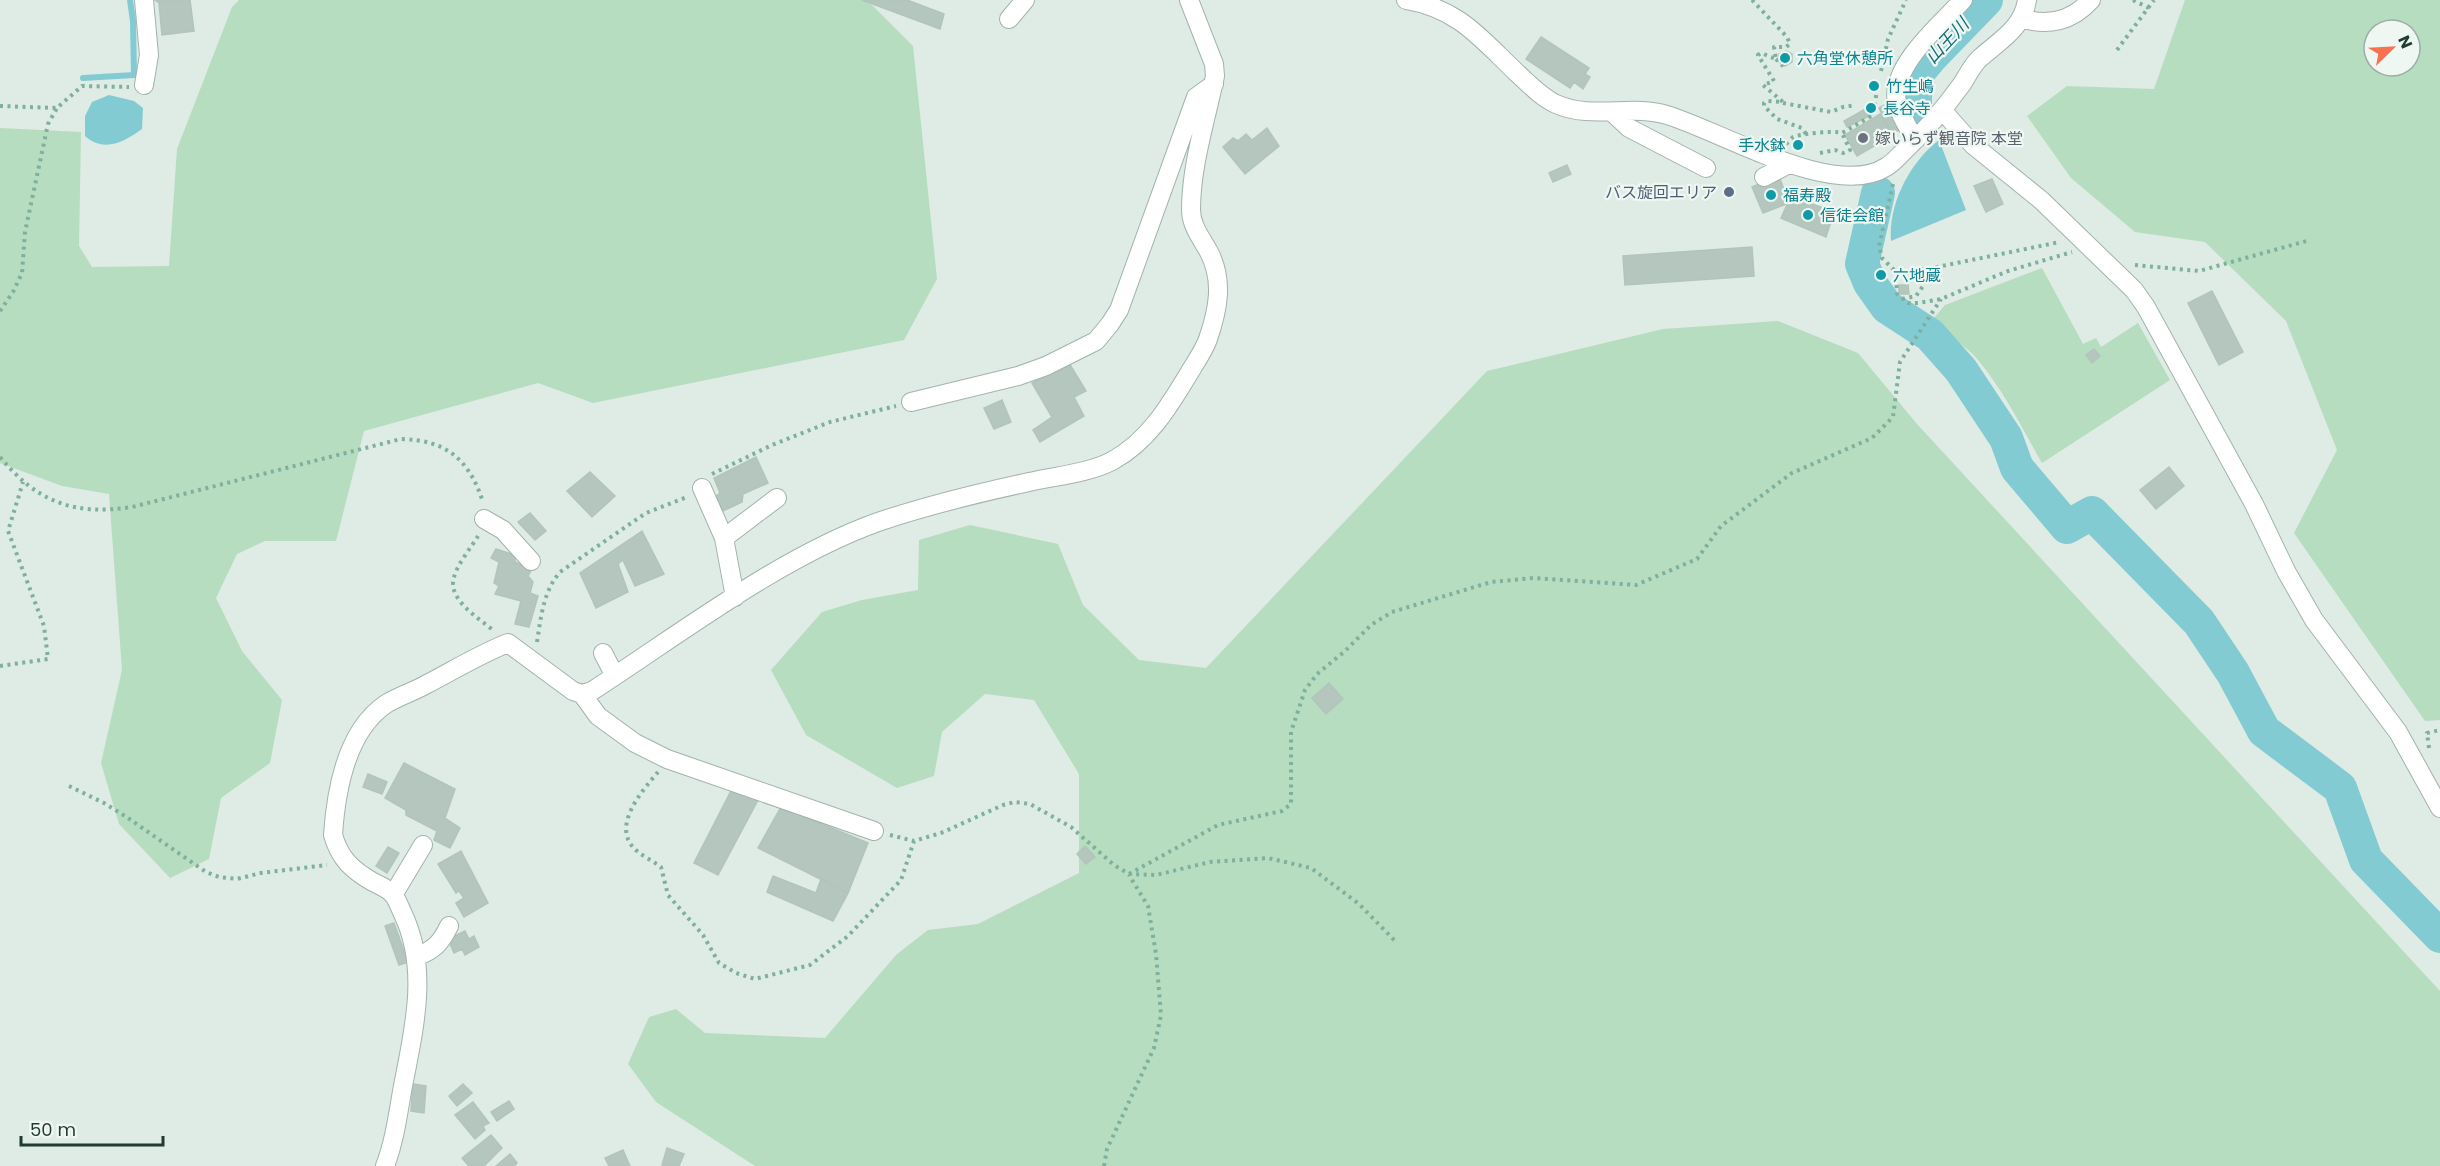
<svg xmlns="http://www.w3.org/2000/svg" width="2440" height="1166" viewBox="0 0 2440 1166" font-family="Poppins,'Noto Sans JP',sans-serif">
<rect width="100%" height="100%" fill="#dfebe5"/>
<path fill="#b6ddbf" fill-rule="evenodd" d="M239 0H867L913 46 937 279 904 340 593 403 538 383 364 431 336 541H265L237 554 216 598 242 651 282 700 270 763 221 798 209 859 170 878 119 824 101 763 122 670 109 494 62 486 0 463V128L81 132 79 246 92 267 169 266 177 149 232 7Z
M2185 0H2440V720L2425 721 2294 533 2337 450 2286 321 2205 242 2135 232 2071 178 2027 116 2067 86 2154 89ZM2374 30H2410V66H2374Z
M2042 268 2083 344 2096 338 2101 347 2138 323 2170 380 2042 463C2022 428 2004 391 1978 360 1965 344 1945 336 1934 318L1945 305Z
M1778 321 1858 353 1917 424 2440 991V1166H755L656 1102 628 1064 649 1017 676 1009 705 1033 825 1038 896 955 928 930 978 924 1079 873V774L1034 700 985 694 942 732 934 776 897 788 806 735 771 670 822 612 862 600 918 590 919 540 970 525 1058 544 1083 605 1139 660 1206 668 1487 371 1663 329Z"/>
<path fill="#83cbd3" d="M109 95 134 101 143 108 142 129C124 142 104 153 85 136V116L92 102Z
M1939 140 1966 210 1891 241C1888 204 1910 162 1939 140Z"/>
<g fill="none" stroke-linecap="round" stroke-linejoin="round">
<path stroke="#83cbd3" stroke-width="6" d="M83 78 134 75 133 21 130 0"/>
<path stroke="#83cbd3" stroke-width="34" d="M1915 121V76L1930 58 1986 0
M1878 193 1862 264 1870 283 1887 307 1930 335 1961 370 2006 438 2017 468 2067 527 2092 513 2199 622 2233 673 2264 731 2340 788 2366 860 2440 936"/>
</g>
<path fill="#b4c6be" stroke="#b1c5bb" stroke-width="1.5" d="M155 0H190L194 31 162 35 159 3Z
M862 0H907L944 14 940 29Z
M1541 37 1589 68 1585 74 1590 77 1583 89 1574 82 1570 88 1526 59Z
M1786 51 1792 54V62L1785 66 1778 61 1779 54Z
M1888 103 1901 129 1892 134 1879 108Z
M1869 107 1873 114 1847 127 1844 121Z
M1880 114 1890 131 1885 134 1888 138 1857 156 1845 135Z
M1267 128 1279 146 1245 174 1223 147 1233 138 1238 141 1246 134 1252 140Z
M1802 141 1803 147 1793 148V142Z
M1567 165 1571 174 1553 182 1549 173Z
M1779 176 1789 203 1763 213 1752 187Z
M1992 179 2003 204 1986 212 1974 186Z
M1791 196 1834 212 1826 237 1781 218Z
M1752 247 1754 276 1625 285 1623 256Z
M1899 285H1908L1909 294H1899Z
M2212 291 2243 352 2219 365 2188 303Z
M2094 349 2100 356 2092 363 2086 355Z
M1069 363 1086 391 1074 397 1084 416 1040 442 1033 430 1052 417 1032 383Z
M1002 400 1011 422 994 429 984 408Z
M756 457 768 483 743 494 742 502 721 512 715 497 720 493 714 478Z
M2169 467 2184 486 2156 509 2140 490Z
M590 472 615 496 592 517 567 491Z
M530 513 546 531 535 540 518 522Z
M642 531 664 574 635 586 623 560 618 564 628 592 596 608 580 573Z
M496 549 515 555V562L532 569 528 576 533 582 530 593 538 596 529 627 515 624 521 601 495 594 499 586 494 583 499 562 491 558Z
M1329 683 1343 699 1326 714 1312 698Z
M404 763 455 789 445 818 460 828 450 848 434 840 437 831 406 815V810L385 798Z
M368 774 387 782 382 794 363 787Z
M733 787 758 800 718 875 694 863Z
M781 807 868 843 848 893 758 848Z
M1085 846 1095 857 1086 864 1077 854Z
M388 847 399 853 387 873 376 866Z
M461 851 488 903 464 917 456 903 464 898 459 891 456 893 438 864Z
M773 876 816 893 821 879 848 893 833 921 767 892Z
M394 923 408 962 399 965 385 926Z
M465 931 469 939 474 936 479 947 465 955 462 949 454 953 448 939Z
M413 1084 426 1086 424 1113 411 1111Z
M463 1084 472 1093 457 1106 449 1096Z
M509 1101 514 1109 497 1121 491 1112Z
M473 1102 489 1123 483 1126 485 1130 475 1139 455 1115Z
M491 1135 502 1148 484 1166H469L462 1158Z
M667 1148 684 1154 679 1166 662 1165Z
M623 1150 630 1166H609L605 1158Z
M510 1154 517 1163 514 1166H496Z"/>
<g fill="none" stroke-linecap="round" stroke-linejoin="round">
<defs>
<path id="minor" d="M144 0 149 55 144 85
M1406 0C1459 9 1480 38 1517 73 1529 84 1541 97 1556 104 1592 120 1631 104 1667 115 1720 131 1835 200 1886 167 1892 164 1898 157 1903 152 1925 131 1944 109 1962 84 1968 75 1972 65 1980 58 1999 41 2023 28 2027 0
M2021 18C2048 27 2072 21 2091 0
M1009 19 1025 0
M1943 111 1973 145 2041 200 2134 290 2146 307 2254 504 2286 571 2314 620 2398 732 2440 808
M1613 113 1629 128 1706 168
M1915 140C1909 129 1900 115 1897 103 1889 67 1941 24 1963 0
M1764 177 1789 164
M911 402 1018 376 1046 366 1096 341 1110 324 1119 310 1196 97 1214 84
M702 488 724 538 735 597
M484 519 503 530 531 561
M724 538 777 498
M603 653 615 676
M582 694 598 716 635 743 667 759 874 831
M393 895 423 845
M416 957C434 950 441 943 449 926
M385 1166C395 1140 398 1113 403 1086 414 1029 429 969 403 914 400 908 397 899 393 894 388 889 379 885 373 882 352 870 340 859 333 835 336 790 346 731 386 704 399 696 413 692 427 684 454 670 480 654 508 643L573 691 582 694 592 691C680 634 780 557 878 522 928 505 978 493 1029 482 1056 476 1089 473 1112 461 1149 441 1170 405 1191 370 1197 360 1204 350 1208 339 1218 310 1224 281 1209 252 1202 239 1191 226 1191 210 1191 165 1206 120 1215 76L1214 64 1189 0"/>
</defs>
<use href="#minor" stroke="#a2b3ac" stroke-width="20"/>
<path stroke="#7eb09e" stroke-width="4" stroke-dasharray="3 4.5" stroke-linecap="butt" d="M1752 0 1787 37 1790 44 1786 47H1774L1776 59 1761 53 1758 55 1774 81 1763 85 1783 102 1767 101 1764 103V106L1777 119 1802 128 1806 134
M2133 0 2149 8
M2117 50 2154 0
M1776 59 1785 68
M1881 71 1888 39 1906 0
M1783 103 1831 112 1843 107 1856 105
M0 106 57 108 82 86 129 87
M1786 144C1788 142 1791 139 1793 137 1801 134 1834 130 1842 133L1873 115 1877 90
M1820 153 1835 150 1843 153 1850 150 1842 133
M1893 184 1879 246 1882 258 1894 270 1907 272 1942 266 2060 242
M2135 265 2199 271 2310 240
M1899 271 1896 276 1897 294 1908 303H1918L1941 299 2008 271 2072 252
M1902 299 1916 296 1930 276 1941 268
M0 311 13 292 22 273 25 232 48 124 57 108
M0 457C37 502 74 516 132 507L401 439C446 440 469 459 483 502
M712 474 772 445 830 422 896 406
M478 536C471 548 458 563 454 577 447 600 479 618 494 631
M537 642C541 617 543 592 560 572L646 513 687 497
M0 666 48 659 44 626 8 531 23 482
M2429 748 2427 733 2440 730
M658 772C642 791 609 828 637 851 644 857 653 861 661 867L668 895 703 935 719 963 736 973 755 979 810 965 848 936 901 880 914 841
M69 786 104 803 125 816 206 872 219 877 237 879 261 873 327 865
M890 835 914 841 941 833 1003 805 1015 802 1030 804 1071 827 1114 865 1129 874 1156 875 1210 862 1268 858 1311 868 1359 904 1397 943
M1129 874 1218 825 1282 811 1291 804V732L1305 690 1317 674 1344 652 1371 625 1392 612 1491 582 1534 578 1636 585 1697 559 1721 526 1792 473 1872 438 1893 417 1900 362 1941 299
M1104 1166 1107 1149 1154 1048 1161 1015 1156 954 1148 906 1129 875"/>
<use href="#minor" stroke="#fff" stroke-width="18"/>
</g>
<g fill="#0f9aa8" stroke="#eff7f3" stroke-width="2">
<circle cx="1785" cy="58" r="6"/>
<circle cx="1874" cy="86" r="6"/>
<circle cx="1871" cy="108" r="6"/>
<circle cx="1798" cy="145" r="6"/>
<circle cx="1771" cy="195" r="6"/>
<circle cx="1808" cy="215" r="6"/>
<circle cx="1881" cy="275" r="6"/>
</g>
<circle fill="#6b7280" stroke="#eff7f3" stroke-width="2" cx="1863" cy="138" r="6"/>
<circle fill="#5c6f8a" stroke="#eff7f3" stroke-width="2" cx="1729" cy="192" r="6"/>
<g text-anchor="middle" stroke-width="4.5" stroke-linejoin="round" paint-order="stroke">
<g font-size="16" fill="#0d838f" stroke="#eff7f3" text-anchor="start">
<text x="1797" y="64">六角堂休憩所</text>
<text x="1886" y="92">竹生嶋</text>
<text x="1883" y="114">長谷寺</text>
<text x="1786" y="151" text-anchor="end">手水鉢</text>
<text x="1783" y="201">福寿殿</text>
<text x="1820" y="221">信徒会館</text>
<text x="1893" y="281">六地蔵</text>
</g>
<g font-size="16" fill="#5b616d" stroke="#eff7f3" text-anchor="start">
<text x="1875" y="144">嫁いらず観音院 本堂</text>
</g>
<g font-size="16" fill="#4e5e75" stroke="#eff7f3" text-anchor="end">
<text x="1717" y="198">バス旋回エリア</text>
</g>
<g font-size="18" font-style="italic" fill="#176e79" stroke="#eff7f3">
<text transform="translate(1947 41) rotate(-47)" y="6">山王川</text>
</g>
</g>
<g transform="translate(2392 48) rotate(66)"><circle r="28" fill="#eff7f3" stroke="#9caca6" stroke-width="1.5"/>
<path d="M0-4.5L10 22L0 15L-10 22Z" fill="#f87150"/>
<text y="-9" font-size="16" font-weight="bold" text-anchor="middle" fill="#1f3b32">N</text>
</g>
<path d="M21 1136v9h142v-9" fill="none" stroke="#1f3b32" stroke-width="3"/>
<text x="30" y="1136" font-size="18" fill="#1f3b32" stroke="#eff7f3" stroke-width="4.5" paint-order="stroke">50 m</text>
</svg>
